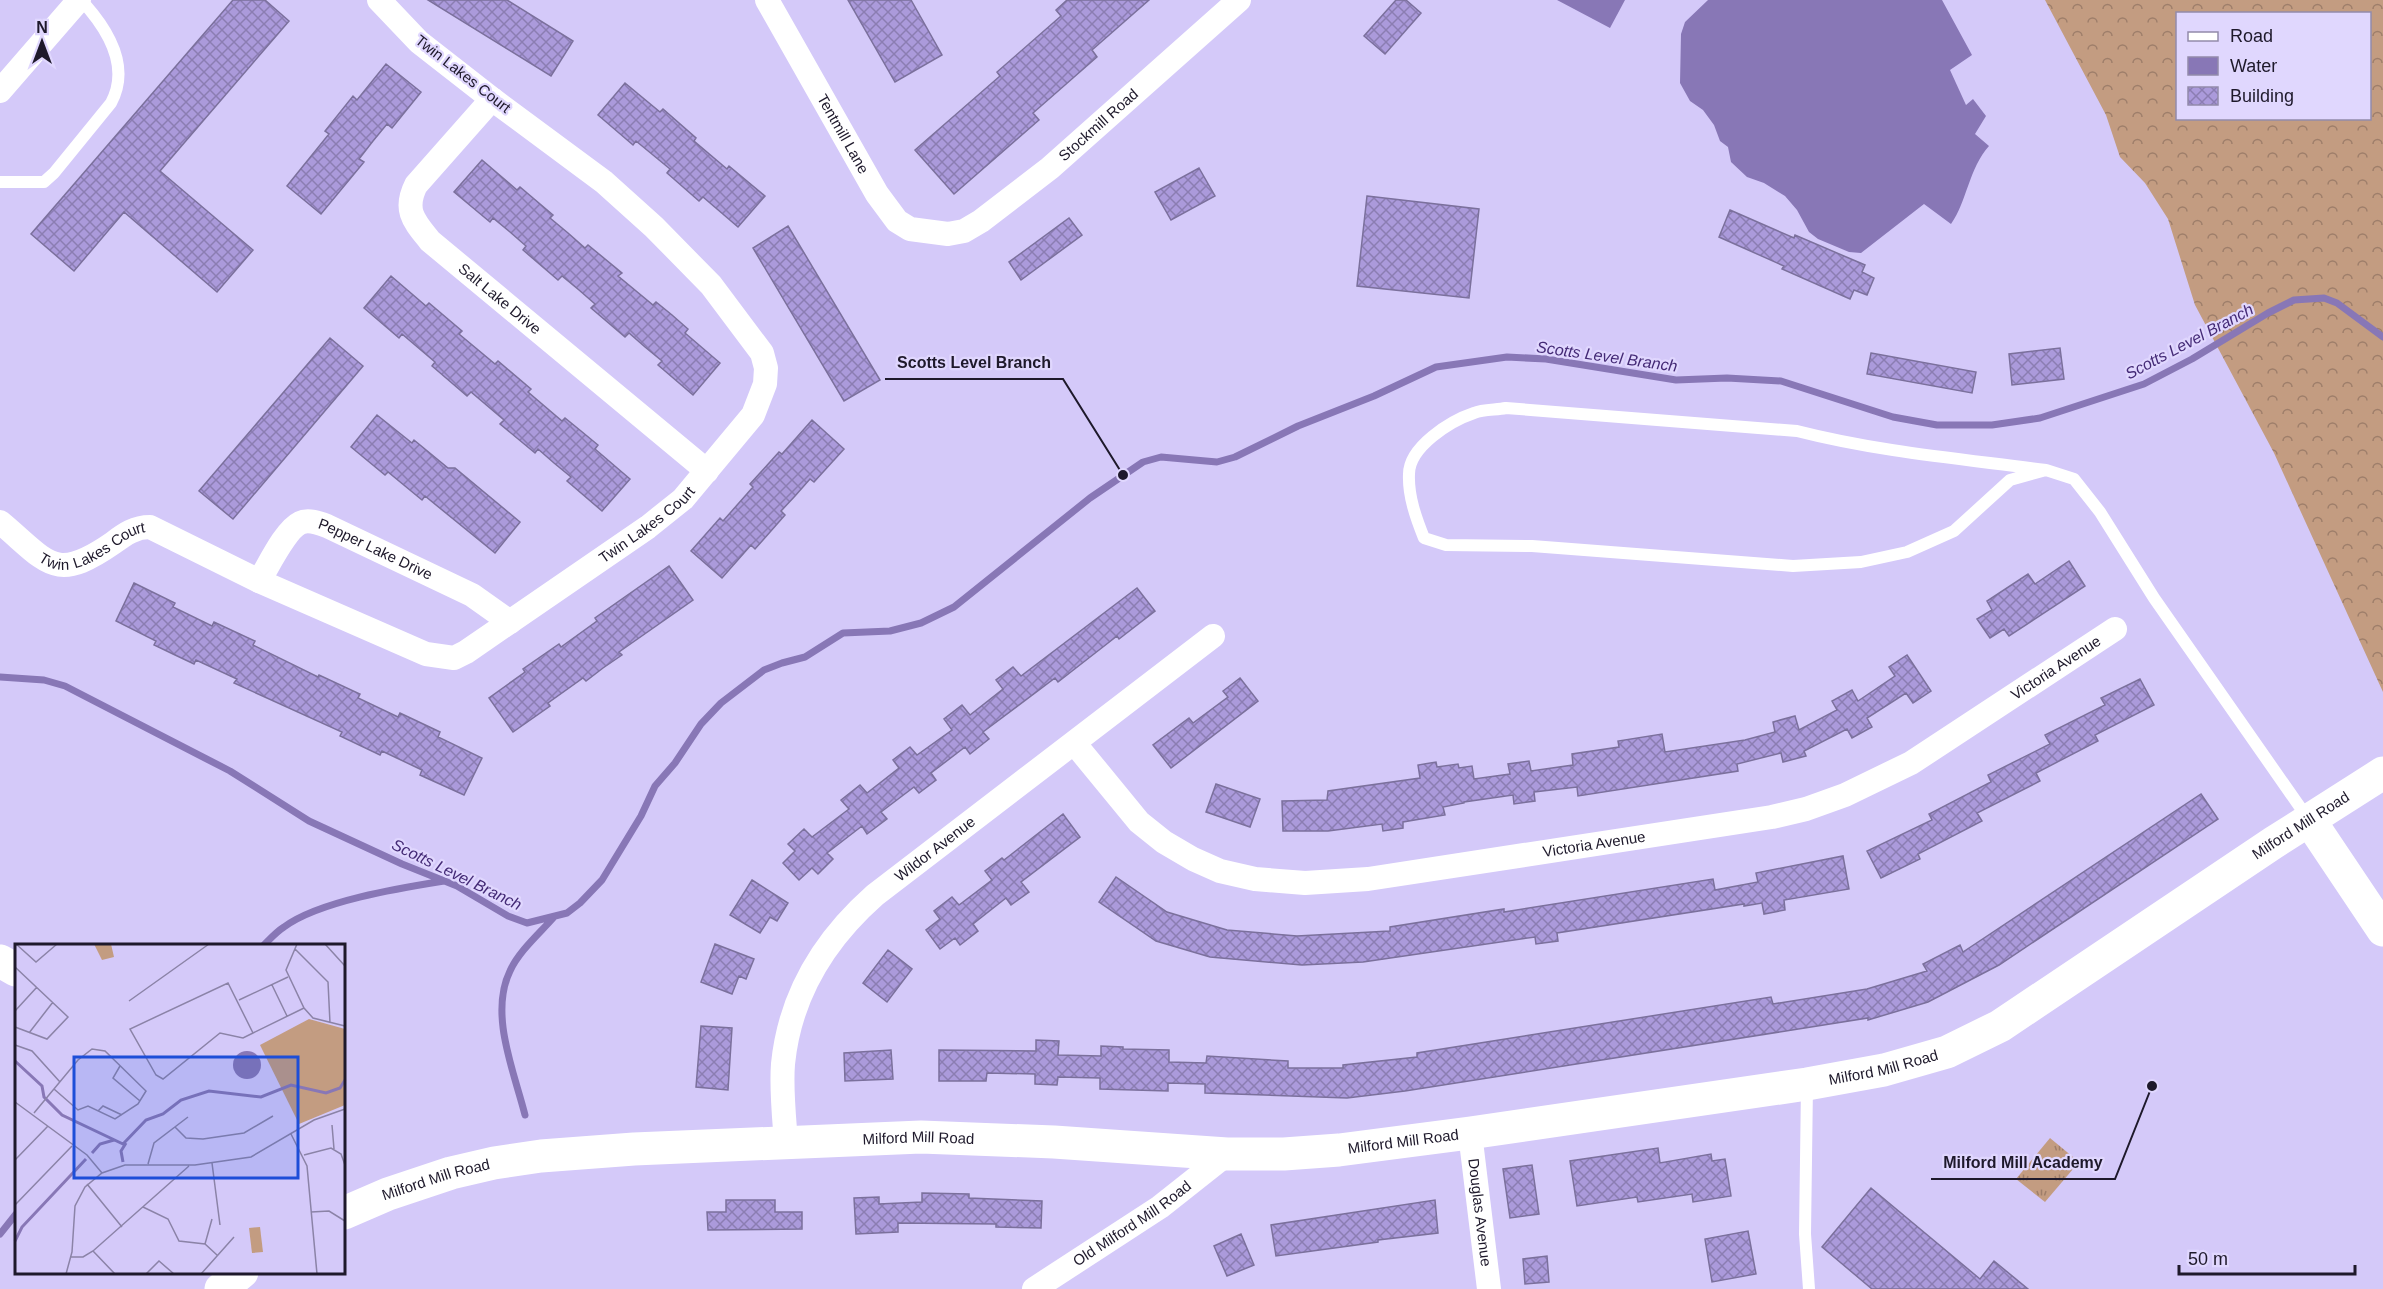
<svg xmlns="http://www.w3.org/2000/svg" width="2383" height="1289" viewBox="0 0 2383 1289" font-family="Helvetica,sans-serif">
<defs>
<pattern id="forest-crowns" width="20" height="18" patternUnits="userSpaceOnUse" patternTransform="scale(1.5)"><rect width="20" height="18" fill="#c39c81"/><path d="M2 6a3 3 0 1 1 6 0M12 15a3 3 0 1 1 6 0" fill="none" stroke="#9e7e6a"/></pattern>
<pattern id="park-tufts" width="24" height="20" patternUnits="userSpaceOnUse" patternTransform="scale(1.5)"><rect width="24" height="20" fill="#c39c81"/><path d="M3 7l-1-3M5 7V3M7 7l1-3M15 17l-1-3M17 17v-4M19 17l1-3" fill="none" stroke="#9e7e6a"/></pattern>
<pattern id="building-cross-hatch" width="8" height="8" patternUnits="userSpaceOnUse" patternTransform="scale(1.5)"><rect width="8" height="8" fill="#ab9adb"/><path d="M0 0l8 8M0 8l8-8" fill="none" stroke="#8b7db2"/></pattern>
</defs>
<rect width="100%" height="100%" fill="#d4c9f9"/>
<path fill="url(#forest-crowns)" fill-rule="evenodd" d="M2045 0H2383V692L2274 453 2195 305 2168 219 2145 183 2120 157 2106 115ZM2178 14H2370V118H2178Z"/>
<path fill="url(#park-tufts)" d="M2050 1138 2079 1162 2045 1202 2016 1179Z"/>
<path fill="#8877b6" d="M1557 0H1625L1610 28Z
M1708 0H1942L1972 55 1950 70 1966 105 1973 99 1986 116 1975 134 1989 146C1969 168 1967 201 1951 224L1924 204 1861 253 1849 252 1818 239 1809 232 1797 210 1785 196 1764 183 1747 177 1731 162 1728 147 1720 141 1714 125 1703 110 1690 101 1680 83 1681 34 1685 22Z"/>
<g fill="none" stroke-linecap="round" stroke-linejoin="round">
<path stroke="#8877b6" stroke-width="7" d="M0 677 44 680 65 686 230 771 309 821 402 864 457 886 508 916 527 923 567 913 580 903 602 880 641 816 655 786 675 763 701 724 721 703 764 670 782 663 805 657 843 633 890 631 921 623 954 607 1090 498 1143 462 1161 457 1217 462 1235 457 1298 426 1374 396 1436 367 1507 357 1546 359 1676 380 1727 378 1781 381 1893 417 1937 425H1992L2040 418 2144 384 2192 359 2268 313 2294 300 2324 298 2337 303 2383 337
M263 946C270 939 276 932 284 927 319 901 400 888 444 881
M525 1115C514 1071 489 1014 510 971 519 951 540 933 554 917
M0 1234 16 1214"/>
</g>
<path fill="url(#building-cross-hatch)" stroke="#7b709c" stroke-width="1.5" d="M233 0H265L289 21 160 171 253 250 217 292 124 212 74 271 31 234Z
M428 0H507L573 41 551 76Z
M848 0H911L942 55 895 82Z
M1067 0H1149L1092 50 1097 57 1033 113 1039 120 954 194 915 150 1000 76 997 72 1061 16 1056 10Z
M1396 0H1406L1421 13 1385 54 1364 36Z
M386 64 421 92 392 128 387 124 373 141 359 159 364 162 321 214 287 186 329 134 325 131 353 96 357 100Z
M625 83 660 112 663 109 696 138 694 141 727 169 729 166 765 196 738 227 703 197 699 201 667 173 670 169 636 141 633 145 598 115Z
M482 160 517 190 520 187 553 215 550 218 568 233 585 248 588 245 622 273 618 276 653 305 656 302 672 315 688 329 685 333 720 363 693 395 658 365 662 361 645 347 629 333 625 337 591 308 595 304 579 290 562 276 558 280 523 250 526 246 510 232 493 218 490 222 454 192Z
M1199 168 1215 196 1171 220 1155 192Z
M1367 196 1479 209 1469 298 1357 286Z
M1730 210 1794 238 1795 235 1865 265 1862 272 1874 278 1867 295 1854 290 1850 299 1782 269 1784 266 1719 237Z
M1069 218 1082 235 1021 280 1009 262Z
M788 226 880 380 844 401 753 248Z
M391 276 426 306 429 303 462 331 459 334 495 364 498 361 531 389 528 392 562 421 565 418 581 431 598 445 595 449 630 479 602 511 567 481 571 477 554 463 538 449 535 453 500 424 504 420 471 392 467 396 432 366 435 362 402 334 399 338 364 308Z
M330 338 363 366 233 519 199 491Z
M2060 348 2064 379 2012 385 2009 354Z
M1871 353 1976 372 1972 393 1867 374Z
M377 415 412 443 414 440 448 468H455L520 522 495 553 425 496 422 500 388 472 385 475 351 447Z
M812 420 844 449 814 482 810 479 795 496 781 511 785 515 755 549 751 545 722 578 691 551 720 518 723 521 753 487 750 484 779 452 782 454Z
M2069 561 2085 586 2009 636 2004 629 1990 638 1977 619 1992 610 1987 601 2028 574 2035 584Z
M669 566 693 600 619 652 622 655 603 668 586 681 583 678 548 703 550 706 513 732 489 698 525 672 523 669 559 644 561 647 597 621 595 618Z
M134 583 175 603 173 607 212 626 214 622 255 641 253 645 318 677 319 675 360 694 358 698 398 717 400 713 440 732 438 737 482 758 464 795 420 775 422 770 382 751 380 755 340 736 342 732 234 683 237 679 196 660 194 664 173 654 154 645 156 641 116 621Z
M1137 588 1155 611 1119 639 1117 636 1058 682 1055 678 983 732 989 739 970 754 965 747 931 773 936 780 919 793 914 787 881 812 887 819 867 834 862 826 827 853 833 859 818 874 812 868 799 880 783 863 795 851 788 844 804 829 812 837 849 809 841 800 860 785 867 793 899 768 893 760 910 747 917 755 952 730 944 719 962 705 970 715 1003 689 996 680 1013 667 1021 676Z
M1907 655 1931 691 1913 703 1906 693 1867 718 1872 727 1852 738 1847 729 1804 751 1806 756 1783 762 1781 753 1737 764 1738 771 1578 796 1577 787 1534 792 1535 801 1514 804 1513 795 1464 802V803L1443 807 1445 815 1403 822V828L1383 831 1382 824 1328 831H1283L1282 801 1327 800 1328 791 1420 778 1418 765 1436 762 1437 767 1458 764 1459 768 1472 766 1474 779 1510 774 1508 764 1529 761 1531 771 1573 765 1572 754 1619 747 1618 741 1662 734 1665 752 1745 740 1775 732 1773 722 1795 716 1799 730 1837 710 1832 701 1852 690 1858 701 1895 676 1889 667Z
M1240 678 1258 701 1171 768 1153 745 1189 718 1193 723 1228 697 1223 691Z
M2140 679 2154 705 2095 735 2098 741 2036 773 2040 781 1977 813 1982 821 1918 854 1920 859 1881 878 1867 851 1932 820 1929 814 1991 782 1988 775 2050 744 2045 735 2105 705 2101 698Z
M1216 784 1260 799 1250 827 1206 812Z
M2201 794 2218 819 1999 965 1928 1002 1868 1020V1018L1405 1091 1347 1098 1205 1093V1084L1168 1083V1091L1100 1089V1078L1058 1077 1057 1085 1035 1084V1074L987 1073 986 1081H939V1050L1036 1051V1040L1059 1041 1058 1055 1101 1056V1046L1123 1047V1049L1169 1050V1062L1206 1063 1207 1056 1288 1061V1068H1343V1065L1417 1057V1053L1771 997 1773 1004 1867 989 1927 971 1923 964 1960 945 1963 952Z
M1063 814 1080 837 1021 882 1029 892 1011 905 1006 898 973 924 978 931 960 945 955 938 940 949 926 930 940 919 934 911 952 897 959 905 992 880 985 871 1002 858 1004 860Z
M1843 856 1849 889 1784 900 1785 910 1764 914 1762 903 1744 906V904L1557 933 1558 941 1536 944 1535 937 1363 962 1302 965 1210 957 1156 941 1099 902 1116 877 1167 912 1227 930 1297 936 1390 931V927L1504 909V912L1713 879 1715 890 1758 882 1756 873Z
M752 880 788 903 777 921 770 917 760 933 730 915Z
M715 944 754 959 746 979 739 976 732 994 701 982Z
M888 950 912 969 887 1002 863 983Z
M701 1026 732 1028 728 1090 696 1087Z
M891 1050 893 1079 845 1081 844 1053Z
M1658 1148 1660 1163 1711 1154 1712 1161 1725 1159 1731 1196 1693 1202 1692 1194 1638 1202 1637 1197 1577 1206 1570 1161Z
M1532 1165 1539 1214 1510 1218 1503 1169Z
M1871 1188 1980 1279 1994 1261 2028 1289H1872L1822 1247Z
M922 1193 969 1194V1198L1042 1201 1041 1228 996 1227V1224L898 1223V1232L856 1234 854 1198 879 1197V1204L922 1202Z
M726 1200H775V1212H802V1229L708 1230 707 1212H726Z
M1435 1200 1438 1233 1378 1240V1242L1276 1256 1271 1225Z
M1748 1231 1756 1274 1712 1282 1705 1239Z
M1241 1234 1254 1265 1227 1276 1214 1246Z
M1547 1256 1549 1282 1525 1284 1523 1259Z"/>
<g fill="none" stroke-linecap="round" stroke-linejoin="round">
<path stroke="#fff" stroke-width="12" d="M0 182H44L54 173 111 103C131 66 107 28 81 0
M2046 470C1963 459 1879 452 1797 431L1506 408C1496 410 1483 409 1474 413 1450 421 1409 447 1409 474 1408 496 1416 518 1424 538L1446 545 1532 546 1793 566 1861 562 1907 552 1954 531 2010 480 2046 470 2074 479 2100 512 2154 598 2309 820
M1807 1085 1805 1234 1809 1289"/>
<g stroke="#fff" stroke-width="24">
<path id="s1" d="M767 0 877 194 897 221 910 229 948 234 964 231 981 221 1050 168 1239 0"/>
<path d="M0 91 79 0"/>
<path id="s2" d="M492 99 416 185C403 211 415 222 430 241L707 471"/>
<path id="s3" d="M0 522C48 562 54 584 113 543 125 534 135 527 150 527L259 581 426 654 454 658 466 652 648 527 683 499 753 415 765 384 766 368 762 353 711 285 654 227 604 182 492 99 419 42 379 0"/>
<path id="s4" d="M259 581C268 567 285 530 300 523 308 519 319 523 327 526L472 595 510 622"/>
<path id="s5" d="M1075 744 1139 822 1164 842 1193 859 1220 871 1255 879 1305 883 1368 879 1772 817 1806 809 1845 795 1911 763 2115 629"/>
<path id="s6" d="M1470 1133 1489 1289"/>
<path id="s7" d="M786 1142C784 1116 781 1089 783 1064 790 994 824 940 875 895L1213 636"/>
<path id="s8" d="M1034 1289 1160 1207 1227 1154"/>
</g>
<g stroke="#fff" stroke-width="33">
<path d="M2310 821 2383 930"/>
<path d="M0 961 16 970"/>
<path id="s9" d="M344 1213 388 1194 451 1173 494 1163 541 1156 634 1149 921 1137 1054 1142 1227 1154H1284L1339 1150 1470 1133 1807 1084 1884 1070 1947 1052 2000 1026 2273 843 2383 773"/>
<path d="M221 1289 242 1272"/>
</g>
</g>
<g text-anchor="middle" stroke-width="4.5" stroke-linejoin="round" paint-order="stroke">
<g font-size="15" fill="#1e192b" stroke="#e0d7fe">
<text transform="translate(463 74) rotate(38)" y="5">Twin Lakes Court</text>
<text dy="5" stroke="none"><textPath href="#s1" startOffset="498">Stockmill Road</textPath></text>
<text dy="5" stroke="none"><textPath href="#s1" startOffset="154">Tentmill Lane</textPath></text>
<text dy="5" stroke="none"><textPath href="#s2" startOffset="268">Salt Lake Drive</textPath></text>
<text dy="5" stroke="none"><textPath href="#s3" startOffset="741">Twin Lakes Court</textPath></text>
<text dy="5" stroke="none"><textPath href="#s3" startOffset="111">Twin Lakes Court</textPath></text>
<text dy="5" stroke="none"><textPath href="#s4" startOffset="153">Pepper Lake Drive</textPath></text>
<text dy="5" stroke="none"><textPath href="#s5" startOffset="1077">Victoria Avenue</textPath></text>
<text dy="5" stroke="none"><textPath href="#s9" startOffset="2042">Milford Mill Road</textPath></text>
<text dy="5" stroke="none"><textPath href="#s5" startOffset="574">Victoria Avenue</textPath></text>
<text dy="5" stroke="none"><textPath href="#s7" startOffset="351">Wildor Avenue</textPath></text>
<text dy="5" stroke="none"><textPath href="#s9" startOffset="1556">Milford Mill Road</textPath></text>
<text dy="5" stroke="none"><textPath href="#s9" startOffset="584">Milford Mill Road</textPath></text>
<text dy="5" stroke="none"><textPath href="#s9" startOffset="1070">Milford Mill Road</textPath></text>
<text dy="5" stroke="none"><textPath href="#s9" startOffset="98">Milford Mill Road</textPath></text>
<text dy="5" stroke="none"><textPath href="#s6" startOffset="80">Douglas Avenue</textPath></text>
<text dy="5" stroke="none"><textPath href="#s8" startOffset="118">Old Milford Mill Road</textPath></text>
</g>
<g font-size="16" font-style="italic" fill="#442a76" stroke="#e0d7fe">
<text transform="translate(2189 341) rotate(-28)" y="6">Scotts Level Branch</text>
<text transform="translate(1607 356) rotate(8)" y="6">Scotts Level Branch</text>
<text transform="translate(457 874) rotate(26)" y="6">Scotts Level Branch</text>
</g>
</g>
<g transform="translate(15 944)">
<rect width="330" height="330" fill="#d4c9f9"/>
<path d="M79 0H96L99 13 87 16Z" fill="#c39c81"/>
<path d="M294 75 330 85V161L284 180 245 101Z" fill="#c39c81"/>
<path d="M245 283 248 308 237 309 234 284Z" fill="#c39c81"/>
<path d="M218 121a14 14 0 1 1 28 0a14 14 0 1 1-28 0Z" fill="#8877b6"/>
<path fill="none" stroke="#8877b6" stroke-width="3" d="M0 117 27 142 29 153 47 171 108 200 131 176 148 170 166 156 194 147 246 153 276 141 311 149 325 144 330 136M77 209 85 200 99 196M108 218 106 207 111 199M0 297 7 283 71 215"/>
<path fill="none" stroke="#8b83a7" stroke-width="1.5" d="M1 0 21 18 42 0M282 0 271 26 289 64 298 74 330 82M310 0 330 22M280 5 313 38 315 79M0 23 53 73 32 95 0 83M257 41 272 72M224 56 273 33M114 57 194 0M0 67 22 43M14 89 38 58M238 89 213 39 115 85 141 131 148 135 205 89 228 94 238 89 289 64M0 101 17 107 45 138M105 122 98 134 125 157M0 158 72 211 87 229M83 167 88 162 107 171M19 169 63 116 77 105 90 107 131 147 123 160 100 175 73 162 63 166 39 145M317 181 319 205M160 183 171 194 188 195 229 189 258 172M276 190 292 222 302 330M289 211 316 204 326 210 330 221M0 216 33 182M197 219 205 281M133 220 139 199 173 173M72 240 107 283M0 261 57 202M128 263 153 275 164 297 190 300 202 311M296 268 314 267 330 277M190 300 197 275M78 307 100 330M56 313H68L78 307 174 222M51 330 57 308 60 262 70 243 87 229 110 221H180L236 213 299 176 330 165M131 330 144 317 159 330M186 330 219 293"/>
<path fill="#1d4ed8" fill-opacity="0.15" stroke="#1d4ed8" stroke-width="3" d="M59 113H283V234H59Z"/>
<rect width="330" height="330" fill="none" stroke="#1e192b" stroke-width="3"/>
</g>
<path fill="none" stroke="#1e192b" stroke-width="2" d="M1123 475L1063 379H885M2152 1086L2115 1179H1931"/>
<g fill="#1e192b" stroke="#e0d7fe" stroke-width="2">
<circle cx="1123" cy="475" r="6"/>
<circle cx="2152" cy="1086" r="6"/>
</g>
<g font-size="16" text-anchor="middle" font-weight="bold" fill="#1e192b" stroke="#e0d7fe" stroke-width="4.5" stroke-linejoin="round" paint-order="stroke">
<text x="974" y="368">Scotts Level Branch</text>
<text x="2023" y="1168">Milford Mill Academy</text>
</g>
<rect x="2176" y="12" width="195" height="108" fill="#e0d7fe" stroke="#928baa" stroke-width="1.5"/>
<rect x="2188" y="32" width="30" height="9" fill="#ffffff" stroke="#928baa" stroke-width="1.5"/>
<text x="2230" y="42" font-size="18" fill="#1e192b">Road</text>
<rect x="2188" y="57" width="30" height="18" fill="#8877b6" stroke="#928baa" stroke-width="1.5"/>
<text x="2230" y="72" font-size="18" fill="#1e192b">Water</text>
<rect x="2188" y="87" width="30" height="18" fill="url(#building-cross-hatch)" stroke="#928baa" stroke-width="1.5"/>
<text x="2230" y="102" font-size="18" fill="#1e192b">Building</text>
<g transform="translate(42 42)" stroke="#e0d7fe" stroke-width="4.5" paint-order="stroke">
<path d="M0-4.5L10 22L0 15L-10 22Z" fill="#1e192b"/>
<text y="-9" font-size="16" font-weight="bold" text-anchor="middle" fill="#1e192b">N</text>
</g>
<path d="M2179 1265v9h176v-9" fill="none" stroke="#1e192b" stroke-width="3"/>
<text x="2188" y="1265" font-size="18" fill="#1e192b" stroke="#e0d7fe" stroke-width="4.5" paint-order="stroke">50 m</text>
</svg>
